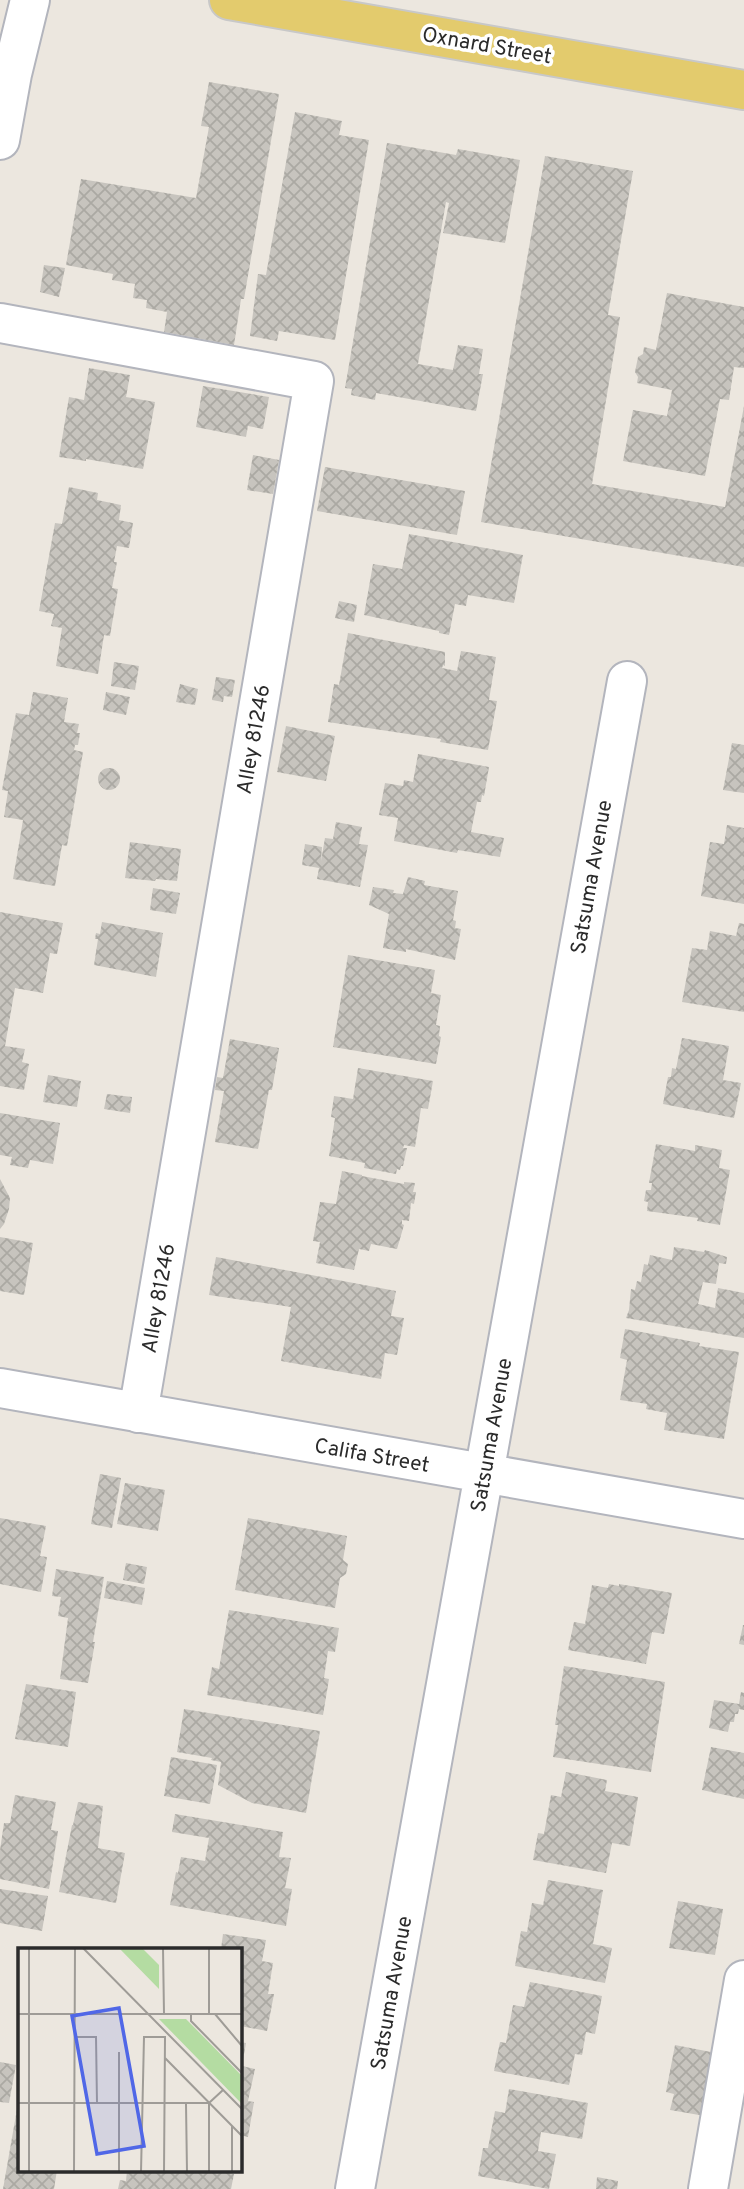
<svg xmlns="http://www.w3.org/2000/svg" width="744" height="2189" viewBox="0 0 744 2189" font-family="Overpass,sans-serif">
<defs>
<pattern id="building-cross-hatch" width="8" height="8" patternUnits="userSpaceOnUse" patternTransform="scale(1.75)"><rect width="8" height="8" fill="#c7c4be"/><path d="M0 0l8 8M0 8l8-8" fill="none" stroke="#aba9a3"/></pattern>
</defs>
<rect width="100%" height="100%" fill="#ece7df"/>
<path fill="url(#building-cross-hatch)" d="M209 82 279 94 244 299H241L234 345 164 332 167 312 146 308 147 300 133 298 135 284 112 280 113 274 66 265 81 179 196 198 209 127 201 126Z
M295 112 342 121 339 135 369 140 335 340 279 331 277 341 250 336 258 274 266 275Z
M387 143 456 155 458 149 520 160 505 243 443 233 449 203 446 202 418 364 453 370 458 345 483 349 479 374H483L476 411 376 393 375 400 351 395 352 389 345 388Z
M545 156 633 171 608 315 620 317 592 484 725 507 744 406V567L481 522Z
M44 265 65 268 59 297 40 292Z
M667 293 744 307V368L734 367 729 400 720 399 705 476 623 461 633 410 667 416 672 390 637 383 638 377 635 372 638 357 643 354 644 347 656 350Z
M89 368 130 375 126 397 155 402 143 469 86 459V461L59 457 69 397 84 400Z
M203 386 269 397 263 429 248 426 246 437 196 427Z
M253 455 279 460 273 494 247 490Z
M325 467 465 491 457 535 317 511Z
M69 487 98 493 97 500 121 505 119 520 133 523 129 548 117 546 114 562H117L112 588 118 589 110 636 104 635 98 674 56 666 62 628 51 626 54 614 39 611 55 523 62 524Z
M409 534 523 555 514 603 468 595 466 606 455 604 449 635 439 633V631L364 615 373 564 402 569Z
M339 601 357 605 354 622 335 618Z
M348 633 445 652V666L443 665 442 668 457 671 461 651 496 657 489 700 497 701 488 750 440 742 441 739 328 722 334 684 339 685Z
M114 662 139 666 135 690 111 686Z
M216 677 235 680 232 697 224 696 223 702 212 700Z
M180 684 198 689 195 705 176 702Z
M33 692 68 698 64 722 79 724 77 733H80L78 745H75L74 750 83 752 67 846 62 845 55 886 13 879 23 820 4 817 8 791 2 790 16 713 29 715Z
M106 692 130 697 126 715 103 710Z
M286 726 335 736 326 781 277 772Z
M732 743 744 745V793L723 790Z
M418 754 489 767 484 796 482 795 481 802H477L471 832 504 838 500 857 458 850 457 853 394 841 398 818 379 815 385 783 403 786 404 780 413 782Z
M98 779a11 11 0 1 1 22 0a11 11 0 1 1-22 0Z
M336 822 362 827 359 844 368 845 360 887 317 879 319 868 302 865 305 844 322 847 321 861 325 838 333 839Z
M727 825 744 828V904L701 896 710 842 724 844Z
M130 842 181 849 177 881 156 879 155 881 125 878Z
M408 877 425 881 424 885 458 891 453 920 456 921 455 928 461 929 455 960 406 949V952L383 948 389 914 369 905 373 887 394 890 393 893 403 894Z
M153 888 180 893 176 914 150 910Z
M0 912 63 923 57 954 50 953 43 993 15 988 5 1046 25 1049 22 1062 29 1064 24 1090 0 1086Z
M102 922 163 933 156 977 94 965 98 939H95L96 933 100 934Z
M739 923 744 924V1012L682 1002 692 948 707 950 710 931 736 936Z
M348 955 435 970 431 993 441 995 436 1025 440 1026 439 1036 441 1037 436 1064 333 1047Z
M682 1038 729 1046 723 1080 741 1083 734 1118 663 1104 668 1077H671L672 1068 676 1069Z
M230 1039 279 1048 272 1090H269L258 1149 215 1142 224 1091 215 1090 217 1077 223 1078Z
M358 1068 433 1081 428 1109 421 1108 415 1147 404 1145 403 1148H407L403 1166H401L400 1170 397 1169 396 1174 364 1168 365 1163 329 1156 335 1118 331 1117 334 1096 353 1099Z
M48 1075 81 1081 77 1107 43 1102Z
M107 1094 132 1097 130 1113 104 1109Z
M0 1113 60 1123 53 1164 30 1160 28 1168 10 1165 12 1157 0 1155Z
M656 1144 695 1151V1145L722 1150 719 1168 730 1170 720 1225 697 1221 698 1218 647 1211 648 1202 644 1201 646 1190H651L652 1183H649Z
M342 1171 362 1175V1176L404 1184V1182L415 1183 413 1192H416L414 1204 411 1203 409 1221 402 1220V1224L404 1225 397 1249 371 1244 369 1251 359 1249 354 1270 316 1263 320 1242 313 1241 320 1202 336 1204Z
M0 1179 10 1198 9 1209 4 1224 0 1229Z
M0 1237 33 1243 24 1295 0 1291Z
M674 1247 704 1252 705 1250 727 1257 726 1264 719 1263 716 1284 703 1282 698 1304 715 1308 718 1288 744 1293V1338L626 1318 629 1310 631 1289 635 1290 637 1281 641 1282 644 1264 648 1265 650 1255 672 1260Z
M216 1257 396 1291 391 1316 404 1318 397 1355 385 1353 381 1379 281 1361 291 1307 209 1295Z
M625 1329 700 1343 699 1346 739 1352 724 1439 664 1430 667 1413 646 1409 647 1404 620 1400 627 1360 620 1358Z
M100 1474 121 1478 112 1528 91 1524Z
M125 1483 165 1490 158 1531 117 1524Z
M0 1518 46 1526 40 1556 47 1557 41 1592 0 1584Z
M248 1518 347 1536 343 1560 348 1564 346 1574 340 1578 335 1608 235 1590Z
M126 1563 147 1567 144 1584 123 1580Z
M56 1569 104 1577 93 1642H95L88 1683 60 1679 68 1618 58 1616 61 1597 52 1596Z
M107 1581 145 1588 142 1605 104 1598Z
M609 1584 619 1586V1584L672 1593 664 1634 652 1632 646 1664 568 1650 574 1622 585 1624 592 1585 608 1588Z
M229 1610 339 1628 335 1652 328 1651 324 1678 329 1679 323 1715 207 1695 212 1667 219 1669Z
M743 1625H744V1645L739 1644Z
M564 1666 665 1682 651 1772 553 1757 558 1725H555Z
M26 1684 76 1692 68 1747 15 1739Z
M741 1692 744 1693V1710L739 1709 738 1714H735L734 1722H730L728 1732 709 1728 714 1700 739 1704Z
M184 1709 320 1731 306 1813 252 1803 218 1785 221 1762 211 1760 212 1758 177 1752Z
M711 1747 744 1753V1799L702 1790Z
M171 1757 217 1765 210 1804 164 1796Z
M566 1772 607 1780 605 1791 638 1797 630 1846 612 1843 606 1873 533 1860 538 1833 544 1834 551 1795 561 1797Z
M15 1795 56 1802 51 1830 58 1831 49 1889 0 1879V1850L4 1823H10Z
M78 1802 103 1806 98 1848 125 1853 116 1903 59 1892 72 1825H73Z
M175 1814 283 1832 279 1857 291 1858 285 1888 292 1889 286 1926 170 1905 176 1872 178 1873 181 1857 205 1861 209 1838 172 1832Z
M548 1880 603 1890 593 1944 612 1948 605 1983 515 1966 521 1931 527 1932 532 1903 543 1905Z
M0 1889 48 1896 42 1931 0 1923Z
M678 1901 723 1909 715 1955 669 1948Z
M223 1934 266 1940 262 1961 273 1963 268 1994H274L267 2031 240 2026V1949H221Z
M530 1982 602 1996 595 2034 586 2032 582 2055 575 2054 569 2085 494 2071 500 2042 506 2043 513 2005 524 2007Z
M240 2042 246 2043 242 2066 255 2069 248 2101 254 2102 248 2137 240 2135Z
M675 2045 716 2053 705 2116 670 2110 674 2094 666 2092Z
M0 2062 16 2065 9 2103 0 2102Z
M509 2089 588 2103 582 2139 541 2132 538 2151 556 2154 549 2189 478 2176 483 2148H488L495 2111 505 2113Z
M17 2109 19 2110V2170H57L54 2189H3Z
M127 2170H226V2172L234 2174 231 2189H118L120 2180 126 2181Z
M597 2177 618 2181 617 2189H596Z"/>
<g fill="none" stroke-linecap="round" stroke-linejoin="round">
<defs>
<path id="minor" d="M0 140 12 74 30 0
M0 323 314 381 138 1413
M0 1388 744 1519
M355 2189 627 681
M708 2189 744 1980"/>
<path id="major" d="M229 0 744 90"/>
</defs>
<use href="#minor" stroke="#b3b5bd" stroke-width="42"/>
<use href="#major" stroke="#c8c8c8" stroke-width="42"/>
<use href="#minor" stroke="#fff" stroke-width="38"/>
<use href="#major" stroke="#e3cb6d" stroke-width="38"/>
</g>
<g text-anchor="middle" stroke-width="7" stroke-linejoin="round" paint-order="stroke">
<g font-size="21" fill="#2b2b2b" stroke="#fff">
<text transform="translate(487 45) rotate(10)" y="7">Oxnard Street</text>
<text transform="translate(253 739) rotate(-80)" y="7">Alley 81246</text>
<text transform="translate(591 877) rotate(-80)" y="7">Satsuma Avenue</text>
<text transform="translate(158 1298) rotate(-80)" y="7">Alley 81246</text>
<text transform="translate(491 1435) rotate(-80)" y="7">Satsuma Avenue</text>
<text transform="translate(372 1455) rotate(10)" y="7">Califa Street</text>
<text transform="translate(391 1993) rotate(-80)" y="7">Satsuma Avenue</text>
</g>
</g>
<g transform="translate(18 1948)">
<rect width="224" height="224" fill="#ece7df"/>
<path d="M101 0H124L141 17V41ZM141 71H168L224 128V156Z" fill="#b4dca2"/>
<path fill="none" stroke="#9f9c97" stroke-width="2" d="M65 0 224 161M145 0 146 66M191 0V66M0 66H224M173 66V73L224 125M197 66 224 98M56 89H78L79 155M147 110 224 188M0 155H191M168 156 169 224M11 224V0M56 224 57 0M101 224V104M123 224 126 89H148M146 224 147 90M191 224V155L205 142M214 224V178"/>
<path fill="#5067e7" fill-opacity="0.15" stroke="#5067e7" stroke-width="3.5" d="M101 60 126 198 79 206 54 68Z"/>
<rect width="224" height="224" fill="none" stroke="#2b2b2b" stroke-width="3.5"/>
</g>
</svg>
